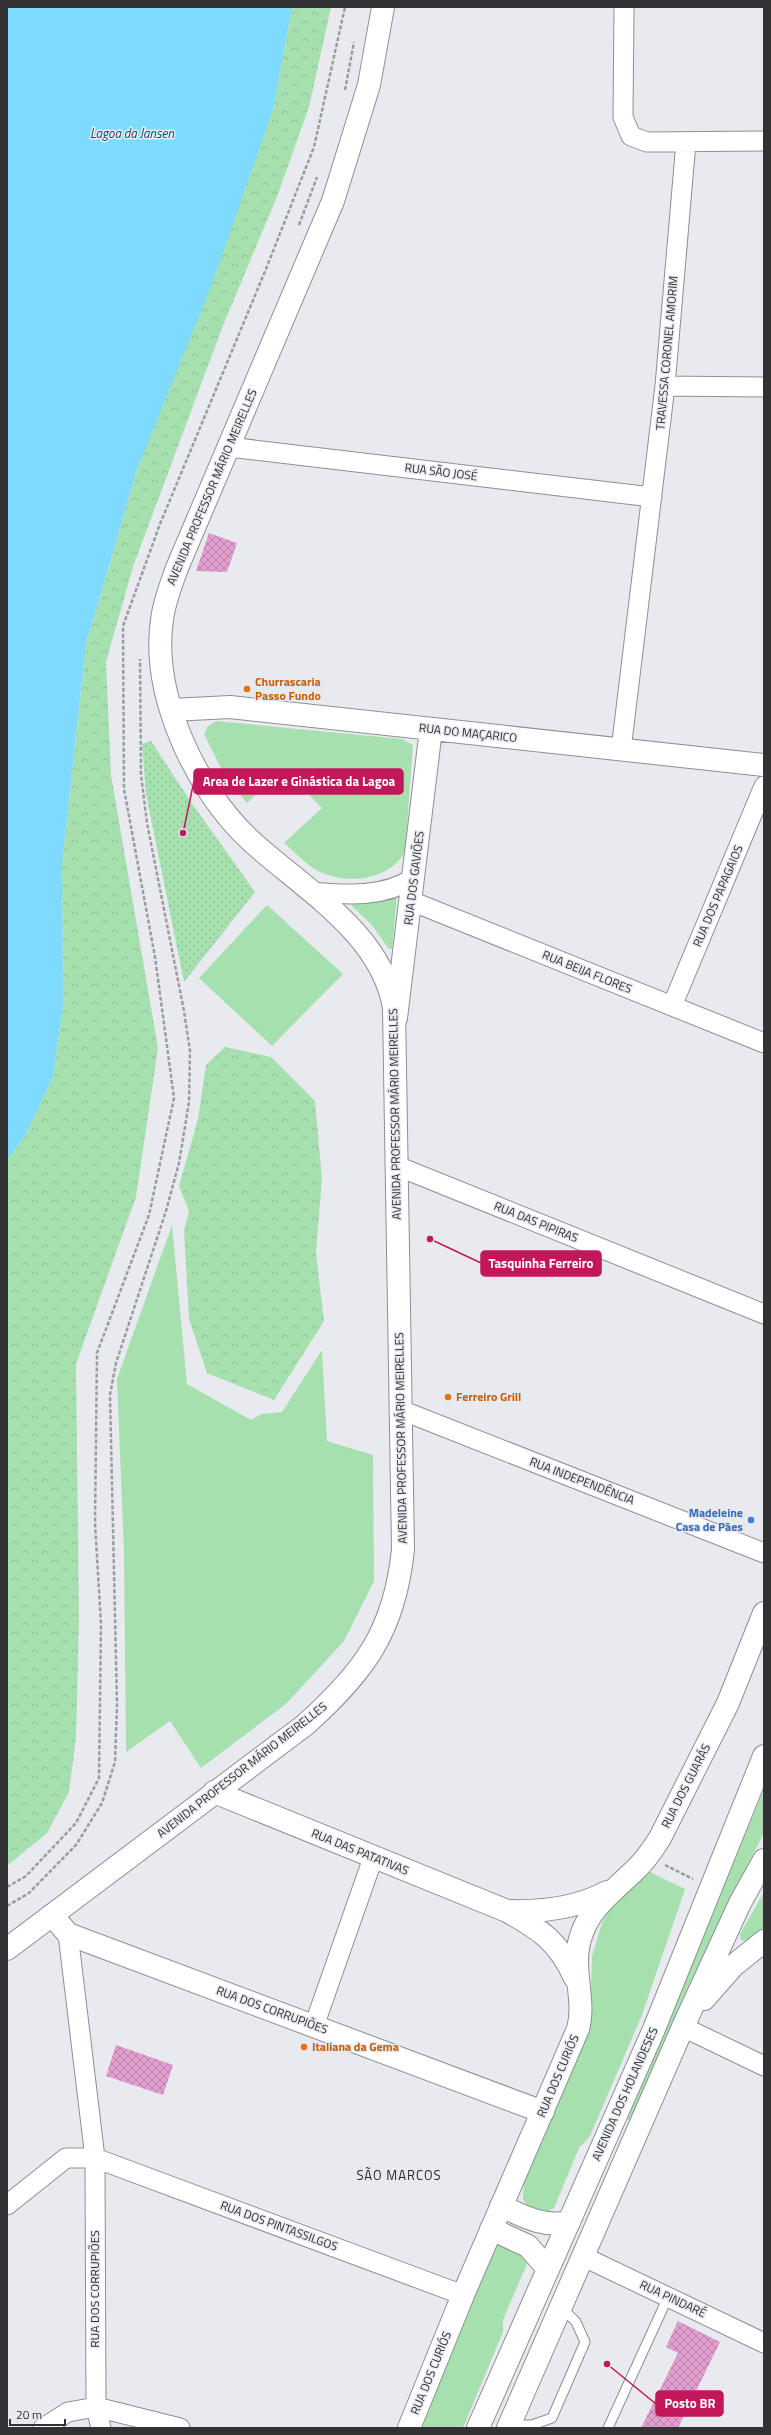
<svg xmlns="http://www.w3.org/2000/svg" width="771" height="2435" viewBox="0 0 771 2435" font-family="'Titillium Web',sans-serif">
<defs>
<pattern id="forest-crowns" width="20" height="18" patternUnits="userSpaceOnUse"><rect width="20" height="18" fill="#a7e0af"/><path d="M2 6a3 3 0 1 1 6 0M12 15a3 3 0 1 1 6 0" fill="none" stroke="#90c197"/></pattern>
<pattern id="park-dots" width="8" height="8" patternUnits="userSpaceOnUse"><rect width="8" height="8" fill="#a7e0af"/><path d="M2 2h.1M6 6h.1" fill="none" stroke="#90c197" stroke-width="1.8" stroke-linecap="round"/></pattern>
<pattern id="building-cross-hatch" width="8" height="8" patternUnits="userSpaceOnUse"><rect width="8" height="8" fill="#e19ecf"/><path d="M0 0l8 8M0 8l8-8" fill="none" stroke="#b781a9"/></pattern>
</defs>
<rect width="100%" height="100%" fill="#e8eaef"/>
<path fill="#a7e0af" d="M216 721 402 739 413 745 405 852C389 880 349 885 320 872 307 866 295 852 284 843L322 808 283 769 247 803 226 778 204 734 208 726Z
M397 895 392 949H389L371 924 352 906 353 904 374 902Z
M267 905 343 974 272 1046 199 978Z
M172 1225 187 1384 251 1420 262 1414 282 1412 322 1350 327 1441 373 1455 374 1581 344 1641 287 1703 201 1768 170 1721 126 1752 124 1552 117 1379Z
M764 1789V1833L726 1907 633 2123 627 2119Z
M650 1872 685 1889 642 2015 590 2136 579 2148 554 2208 545 2213 528 2208 523 2199 524 2178 590 2022 592 1956 602 1923 611 1907Z
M764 1892V1931L754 1938 741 1941 740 1934Z
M503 2241 529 2259 503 2320V2332L463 2428H420L496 2244Z"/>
<path fill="url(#forest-crowns)" d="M292 7H331L309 107 278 194 222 328 133 567 106 662 111 775 158 1048 136 1197 76 1364 79 1620 76 1737 69 1792 47 1833 7 1866V1161L27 1132 53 1077 63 1006 62 863 86 644 137 470 273 110Z
M225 1047 271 1057 315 1101 322 1179 316 1253 324 1321 274 1400 207 1373 189 1319 184 1231 189 1211 179 1186 198 1119 206 1065Z"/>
<path fill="url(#park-dots)" d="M151 741 191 802 255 892 184 982 146 794 142 744Z"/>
<path fill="#7fdaff" d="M7 7H292L273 110 210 289 137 470 86 644 62 863 63 1006 53 1077 27 1132 7 1161Z"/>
<path fill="url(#building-cross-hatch)" d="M209 533 237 543 227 572 196 571Z
M116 2045 173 2065 163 2095 106 2076Z
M678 2321 720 2342 678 2428H641L678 2353 666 2347Z"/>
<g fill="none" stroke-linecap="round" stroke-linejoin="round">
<defs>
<path id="service" d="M511 2425H532L552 2418 585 2342 576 2322 561 2307
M608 2428 668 2297"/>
<path id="minor" d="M624 7 623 117 631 136 647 142 764 141
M665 386 764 387
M229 447 652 497
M621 750 665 386 686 142
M311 892C348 895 382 898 414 878
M411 901 764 1043
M672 1006 764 786
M397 1166 764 1314
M401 1410 764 1553
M68 1934 95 2158 96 2407 101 2428
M314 2026 373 1858
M683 2027 764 2066
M7 2205 66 2158H95L463 2295
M582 2256 764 2343
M43 2428 68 2412 96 2407 180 2428"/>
<path id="tertiary" d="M172 710 230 707 764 765
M396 1018 431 729
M214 1792 507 1911C541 1930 559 1942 575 1978
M509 1911C542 1912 577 1908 607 1892
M52 1915 68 1934 543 2112
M501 2206C523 2216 544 2228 569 2222
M491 2229 528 2246 548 2269
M409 2428 463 2295 578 2029C586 2000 571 1969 580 1939 589 1907 614 1891 636 1869 646 1860 653 1849 660 1838L728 1703 764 1613"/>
<path id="secondary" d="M7 1949 305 1725C364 1672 395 1631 403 1549L394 1008C382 933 302 888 250 840 196 790 151 695 162 620 164 602 171 585 177 568L333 201 369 85 383 7"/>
<path id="primary" d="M704 1999 733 1966 764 1941
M478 2428 654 2029 764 1756
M508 2428 683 2027 740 1903 764 1860"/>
</defs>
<use href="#service" stroke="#8d8f93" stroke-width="11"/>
<use href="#minor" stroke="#8d8f93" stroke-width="21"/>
<use href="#tertiary" stroke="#8d8f93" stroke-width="24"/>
<use href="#secondary" stroke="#8d8f93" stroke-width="24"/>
<use href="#primary" stroke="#8d8f93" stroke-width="24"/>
<path stroke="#9b9ca0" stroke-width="2.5" stroke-dasharray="4 2" stroke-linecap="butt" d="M345 90 354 42
M299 225 317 177
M665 1865 693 1879
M7 1887 26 1876 76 1823 99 1778 101 1624 95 1523 97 1353 149 1215 174 1098 155 957 124 789 123 626 160 524 266 269 314 147 345 7
M7 1906 29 1893 76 1845 102 1803 115 1762 117 1705 110 1395 116 1363 166 1211 179 1163 189 1102 190 1051 184 1011 147 823 141 775 140 659"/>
<use href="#service" stroke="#fff" stroke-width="9"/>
<use href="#minor" stroke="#fff" stroke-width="19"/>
<use href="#tertiary" stroke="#fff" stroke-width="22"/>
<use href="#secondary" stroke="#fff" stroke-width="22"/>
<use href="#primary" stroke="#fff" stroke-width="22"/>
</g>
<g fill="#e8710a" stroke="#e8eaef" stroke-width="1.5">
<circle cx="247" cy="689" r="4"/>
<circle cx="448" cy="1397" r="4"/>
<circle cx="304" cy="2047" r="4"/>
</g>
<circle fill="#3f7fe0" stroke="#e8eaef" stroke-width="1.5" cx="751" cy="1520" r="4"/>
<g text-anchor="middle" stroke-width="3" stroke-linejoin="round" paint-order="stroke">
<g font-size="12" fill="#323234" stroke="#e8eaef">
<text transform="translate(667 353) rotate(-85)" y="4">TRAVESSA CORONEL AMORIM</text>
<text transform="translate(441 472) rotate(7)" y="4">RUA SÃO JOSÉ</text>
<text transform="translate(212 487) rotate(-67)" y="4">AVENIDA PROFESSOR MÁRIO MEIRELLES</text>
<text transform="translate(468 733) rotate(6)" y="4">RUA DO MAÇARICO</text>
<text transform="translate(414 878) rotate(-83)" y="4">RUA DOS GAVIÕES</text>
<text transform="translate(718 896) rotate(-67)" y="4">RUA DOS PAPAGAIOS</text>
<text transform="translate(587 972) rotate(22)" y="4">RUA BEIJA FLORES</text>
<text transform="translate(395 1114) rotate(-91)" y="4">AVENIDA PROFESSOR MÁRIO MEIRELLES</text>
<text transform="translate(536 1222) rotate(22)" y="4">RUA DAS PIPIRAS</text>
<text transform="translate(401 1438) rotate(-91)" y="4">AVENIDA PROFESSOR MÁRIO MEIRELLES</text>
<text transform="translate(582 1481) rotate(21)" y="4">RUA INDEPENDÊNCIA</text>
<text transform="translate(242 1770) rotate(-38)" y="4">AVENIDA PROFESSOR MÁRIO MEIRELLES</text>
<text transform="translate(686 1786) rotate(-63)" y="4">RUA DOS GUARÁS</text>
<text transform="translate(360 1852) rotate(22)" y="4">RUA DAS PATATIVAS</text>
<text transform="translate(272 2010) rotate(20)" y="4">RUA DOS CORRUPIÕES</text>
<text transform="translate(558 2076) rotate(-67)" y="4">RUA DOS CURIÓS</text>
<text transform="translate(625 2094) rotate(-66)" y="4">AVENIDA DOS HOLANDESES</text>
<text transform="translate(279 2226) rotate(20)" y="4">RUA DOS PINTASSILGOS</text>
<text transform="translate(95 2289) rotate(-90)" y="4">RUA DOS CORRUPIÕES</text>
<text transform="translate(673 2299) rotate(25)" y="4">RUA PINDARÉ</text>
<text transform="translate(431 2373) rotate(-68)" y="4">RUA DOS CURIÓS</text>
</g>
<g font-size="12" font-weight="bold" fill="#c56008" stroke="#e8eaef" text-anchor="start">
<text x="255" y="686">Churrascaria<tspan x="255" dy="14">Passo Fundo</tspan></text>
<text x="456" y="1401">Ferreiro Grill</text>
<text x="312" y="2051">Italiana da Gema</text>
</g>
<g font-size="12" font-weight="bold" fill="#366cbe" stroke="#e8eaef" text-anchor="end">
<text x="743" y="1517">Madeleine<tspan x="743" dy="14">Casa de Pães</tspan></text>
</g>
<g font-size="13" font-style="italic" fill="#01536c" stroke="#e8eaef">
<text x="132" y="138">Lagoa da Jansen</text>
</g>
<g font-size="13" letter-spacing="1" fill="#282a2e" stroke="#e8eaef">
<text x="399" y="2180">SÃO MARCOS</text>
</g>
</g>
<path fill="none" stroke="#c2185b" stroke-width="1.5" d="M183 833L194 781M430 1239L481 1263M607 2364L656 2404"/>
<g fill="#c2185b" stroke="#e8eaef" stroke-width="1.5">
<circle cx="183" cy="833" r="4"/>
<circle cx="430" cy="1239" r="4"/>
<circle cx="607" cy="2364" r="4"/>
</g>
<g fill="#c2185b" stroke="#c2185b" stroke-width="1.5">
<rect x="194" y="769" width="209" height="25" rx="4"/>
<rect x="481" y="1251" width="120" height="25" rx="4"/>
<rect x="656" y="2391" width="67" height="25" rx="4"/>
</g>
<g font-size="13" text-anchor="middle" font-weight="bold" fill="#fff">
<text x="299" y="786">Area de Lazer e Ginástica da Lagoa</text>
<text x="541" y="1268">Tasquinha Ferreiro</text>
<text x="690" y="2408">Posto BR</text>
</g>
<rect width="771" height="2435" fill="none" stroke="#323234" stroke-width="16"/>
<path d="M10 2419v6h55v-6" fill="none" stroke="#323234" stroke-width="2"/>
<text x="16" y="2419" font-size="12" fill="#323234" stroke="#e8eaef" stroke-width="3" paint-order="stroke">20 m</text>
</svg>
